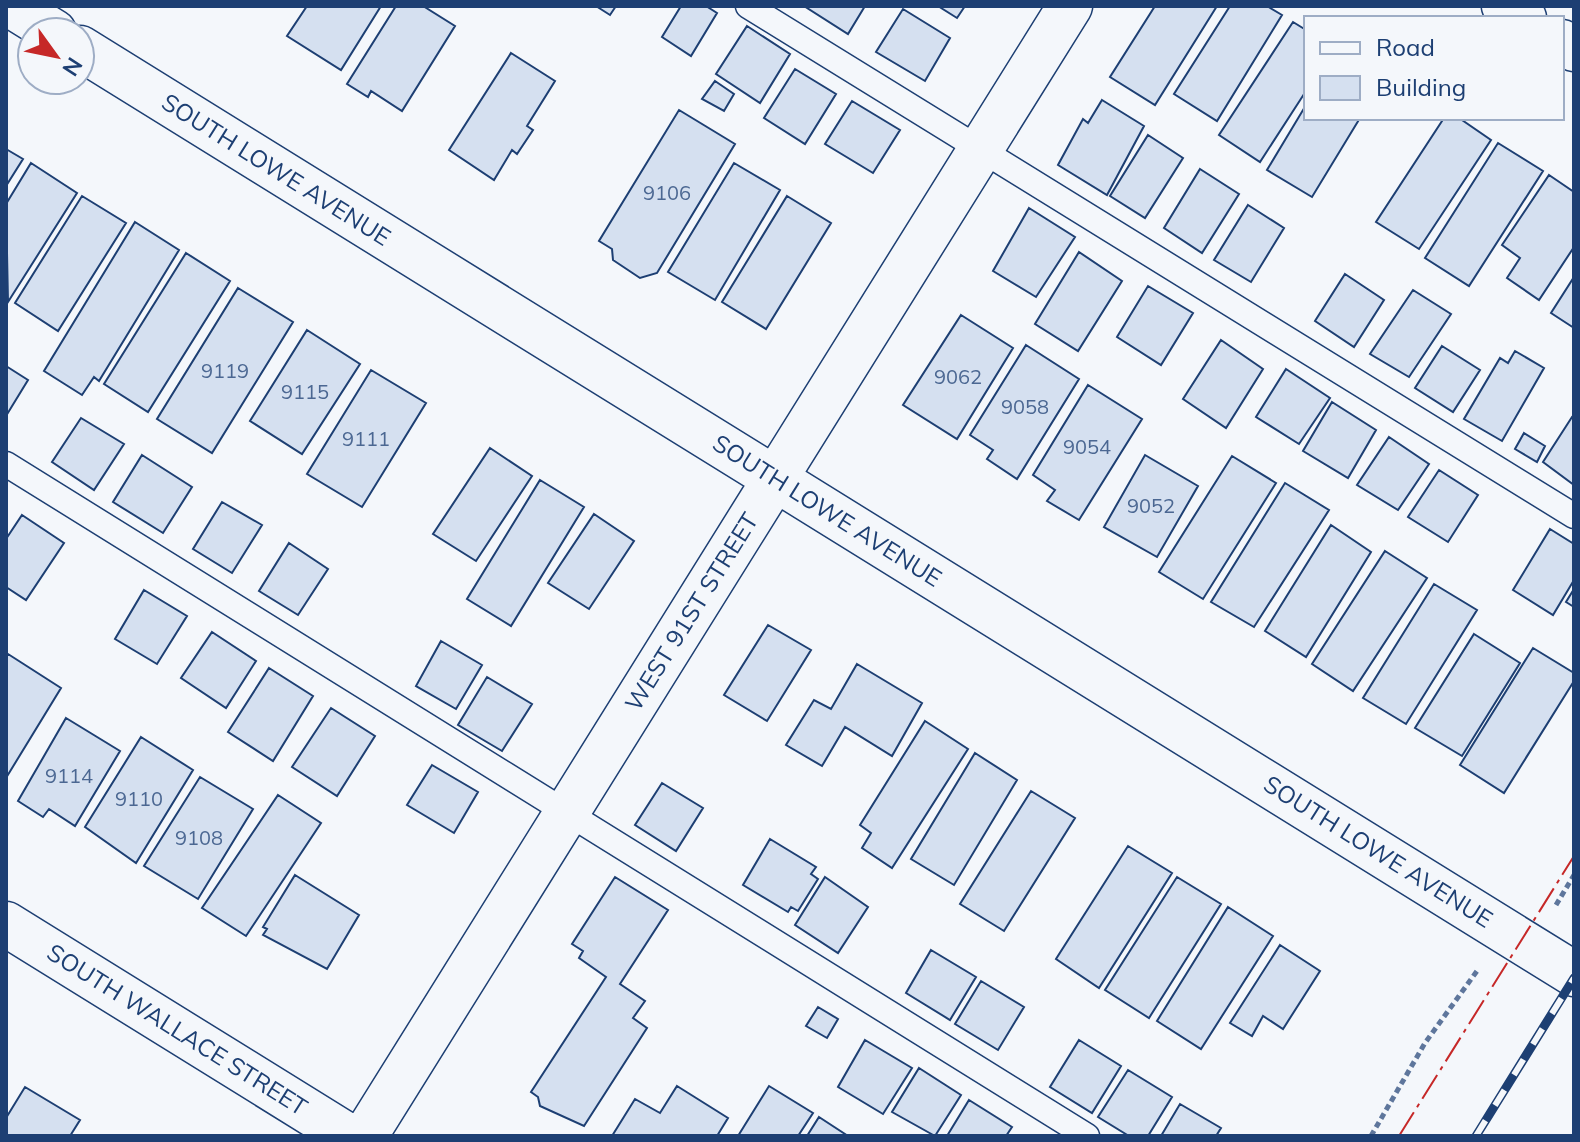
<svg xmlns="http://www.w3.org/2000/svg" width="1580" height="1142" viewBox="0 0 1580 1142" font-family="Mulish,sans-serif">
<rect width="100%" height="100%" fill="#f4f7fb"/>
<path fill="#d5e0f0" stroke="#1d3f73" stroke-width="2" d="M307 6H381L341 70 287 36Z
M396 6H423L455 26 402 111 371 91 368 97 347 84Z
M596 6H616L610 15Z
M681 6H706L717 13 691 56 662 37Z
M804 6H865L848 34Z
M938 6H965L957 18Z
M1155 6H1217L1155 105 1110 77Z
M1230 6H1267L1282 15 1217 121 1174 94Z
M903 9 950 38 925 81 876 52Z
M1293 22 1306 30V91L1260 162 1219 135Z
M747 26 790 54 760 103 716 74Z
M511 53 555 81 527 126 533 130 517 154 512 150 494 180 449 150Z
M795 69 836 94 805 144 764 118Z
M715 81 734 94 724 111 702 99Z
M1102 100 1144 126 1107 195 1058 165 1083 119 1088 123Z
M852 101 900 130 873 173 825 144Z
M1306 105V118H1360L1312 197 1267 170Z
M679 110 735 144 657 273 640 278 613 260 612 249 599 241Z
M1444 118H1459L1491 140 1419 249 1376 222Z
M1148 135 1183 158 1145 218 1110 196Z
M1498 143 1543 171 1469 286 1425 258Z
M6 149 23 159 6 186Z
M31 163 77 193 8 302 6 204Z
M734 163 780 190 715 300 668 272Z
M1200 169 1239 194 1202 253 1164 228Z
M1549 175 1574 192V247L1539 300 1507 278 1520 258 1502 245Z
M82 196 126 223 58 331 15 303Z
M787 196 831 223 766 329 722 302Z
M1248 205 1284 228 1251 282 1214 260Z
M1029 208 1075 237 1036 297 993 271Z
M135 222 179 250 99 381 94 377 82 395 44 371Z
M1079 252 1122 281 1078 351 1035 324Z
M186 253 230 281 148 412 104 384Z
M1345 274 1384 300 1354 347 1315 321Z
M1574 277V328L1551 313Z
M1148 286 1193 313 1161 365 1117 337Z
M238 288 293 322 212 453 157 419Z
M1413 290 1451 314 1409 377 1370 354Z
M961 315 1013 348 957 439 903 405Z
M307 330 360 364 302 454 250 421Z
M1221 340 1263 369 1226 428 1183 399Z
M1026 345 1079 379 1017 479 987 459 993 450 970 435Z
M1442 346 1480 370 1453 412 1415 388Z
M1515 351 1544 368 1502 441 1464 419 1500 358 1508 363Z
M6 366 28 380 6 416Z
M1286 369 1330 398 1299 444 1256 417Z
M371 370 426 403 362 507 307 474Z
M1088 385 1142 419 1079 520 1047 501 1055 490 1033 475Z
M1332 402 1376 430 1348 478 1303 451Z
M1572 417 1574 418V485L1543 462Z
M81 418 124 444 94 490 52 462Z
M1524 433 1545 446 1537 462 1515 449Z
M1389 437 1429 464 1398 510 1357 485Z
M490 448 532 476 476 561 433 534Z
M142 455 192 487 163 533 113 502Z
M1145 455 1198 486 1157 557 1104 527Z
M1232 456 1276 483 1203 599 1159 572Z
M1439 470 1478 495 1448 542 1408 517Z
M540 480 584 507 511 626 467 599Z
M1285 483 1329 510 1254 627 1211 602Z
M222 502 262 525 232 573 193 549Z
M594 514 634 541 589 609 548 583Z
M22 515 64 543 26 600 6 587V539Z
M1331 525 1371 552 1306 657 1265 631Z
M1550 529 1574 544V580L1553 615 1513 590Z
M289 543 328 569 298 615 259 591Z
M1385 551 1427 578 1353 691 1312 664Z
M1434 584 1477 610 1406 724 1363 698Z
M1574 589V607L1566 602Z
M144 590 187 616 157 664 115 639Z
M768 625 811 650 767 721 724 695Z
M212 632 256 661 226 708 181 678Z
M1474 634 1520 663 1462 756 1415 728Z
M441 641 482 665 456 709 416 686Z
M1533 648 1574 673V681L1504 793 1460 765Z
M8 654 61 688 6 778V657Z
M857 664 922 703 892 756 845 727 822 766 786 745 814 700 831 709Z
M269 668 313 696 273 761 228 732Z
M487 677 532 704 502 751 458 725Z
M331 708 375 736 337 796 292 767Z
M66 718 120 751 75 826 49 809 43 817 18 801Z
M925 721 968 749 892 868 862 848 871 833 860 825Z
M141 737 193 770 136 863 85 827Z
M975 753 1017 780 954 885 911 859Z
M432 765 478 792 454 833 407 805Z
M200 777 253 809 198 899 144 866Z
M662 783 703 808 676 851 635 825Z
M1031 791 1075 818 1004 931 960 904Z
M278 795 321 823 246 936 202 908Z
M770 839 816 867 811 874 818 879 798 911 791 907 788 912 743 885Z
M1128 846 1172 873 1099 988 1056 959Z
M295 875 359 915 327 969 263 935 267 929 263 927Z
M615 877 668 910 620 984 645 1001 633 1018 647 1028 584 1126 540 1106 538 1097 531 1092 606 977 579 958 583 951 572 944Z
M825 877 868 907 838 953 795 925Z
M1177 877 1221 904 1149 1018 1105 990Z
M1228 907 1273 936 1201 1049 1157 1021Z
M1280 945 1320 971 1283 1029 1263 1016 1252 1036 1230 1023Z
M931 950 976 977 950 1020 906 993Z
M981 981 1024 1007 998 1050 955 1024Z
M818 1007 838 1019 827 1038 806 1026Z
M865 1040 912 1068 883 1114 838 1087Z
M1079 1040 1121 1066 1092 1113 1050 1087Z
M919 1068 961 1095 935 1136 892 1112Z
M1128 1070 1172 1097 1148 1136H1129L1098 1117Z
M677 1086 728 1118 717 1136H612L635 1099 660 1113Z
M769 1086 813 1113 798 1136H738Z
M25 1087 80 1120 70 1136H6V1118Z
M969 1100 1012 1127 1006 1136H947Z
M1180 1104 1221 1128 1216 1136H1161Z
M819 1117 848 1136H807Z"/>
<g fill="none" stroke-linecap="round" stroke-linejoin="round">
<defs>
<path id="service" d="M748 6 1574 516
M6 464 1087 1136"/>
<path id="minor" d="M12 6 54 32
M1504 6 1524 18
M1562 42 1574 49
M80 48 1574 974
M6 924 348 1136
M365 1136 1070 6"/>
</defs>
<use href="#service" stroke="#1d3f73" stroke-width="27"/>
<use href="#minor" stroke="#1d3f73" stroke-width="47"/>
<path stroke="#5e769c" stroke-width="5" stroke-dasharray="6 4" stroke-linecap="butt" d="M1556 905 1574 875
M1371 1136 1425 1043 1477 971"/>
<use href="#service" stroke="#f4f7fb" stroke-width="24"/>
<use href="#minor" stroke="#f4f7fb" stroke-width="44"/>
<defs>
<path id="rail" d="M1476 1136 1574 978"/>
</defs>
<use href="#rail" stroke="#1d3f73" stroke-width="9"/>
<use href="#rail" stroke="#f4f7fb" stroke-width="6" stroke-dasharray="18" stroke-linecap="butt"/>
<path stroke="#c62828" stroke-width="2" stroke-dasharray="28 6 4 6" stroke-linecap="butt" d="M1399 1136 1574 856"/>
</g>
<g text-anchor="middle" stroke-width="6" stroke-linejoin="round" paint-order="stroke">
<g font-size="20" fill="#4b6792">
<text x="667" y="200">9106</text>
<text x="225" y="378">9119</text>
<text x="958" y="384">9062</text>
<text x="305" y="399">9115</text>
<text x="1025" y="414">9058</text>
<text x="366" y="446">9111</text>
<text x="1087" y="454">9054</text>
<text x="1151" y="513">9052</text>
<text x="69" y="783">9114</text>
<text x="139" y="806">9110</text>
<text x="199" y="845">9108</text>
</g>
<g font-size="24" fill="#1d3f73" stroke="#f4f7fb">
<text transform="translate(276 170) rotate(32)" y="8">SOUTH LOWE AVENUE</text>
<text transform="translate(827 511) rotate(32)" y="8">SOUTH LOWE AVENUE</text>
<text transform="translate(692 612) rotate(-58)" y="8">WEST 91ST STREET</text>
<text transform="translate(1378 852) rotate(32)" y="8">SOUTH LOWE AVENUE</text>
<text transform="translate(177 1030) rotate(32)" y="8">SOUTH WALLACE STREET</text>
</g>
</g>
<rect width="1580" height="1142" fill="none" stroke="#1d3f73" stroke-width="16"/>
<rect x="1304" y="16" width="260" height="104" fill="#f4f7fb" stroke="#9eadc5" stroke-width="2"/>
<rect x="1320" y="42" width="40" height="12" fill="#f4f7fb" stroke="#9eadc5" stroke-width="2"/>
<text x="1376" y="56" font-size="24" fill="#1d3f73">Road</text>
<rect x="1320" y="76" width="40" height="24" fill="#d5e0f0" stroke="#9eadc5" stroke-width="2"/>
<text x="1376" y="96" font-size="24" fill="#1d3f73">Building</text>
<g transform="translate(56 56) rotate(123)"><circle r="38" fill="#f4f7fb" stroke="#9eadc5" stroke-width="2"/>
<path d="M0-6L14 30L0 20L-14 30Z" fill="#c62828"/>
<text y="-12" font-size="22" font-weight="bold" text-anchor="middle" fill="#1d3f73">N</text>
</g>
</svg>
